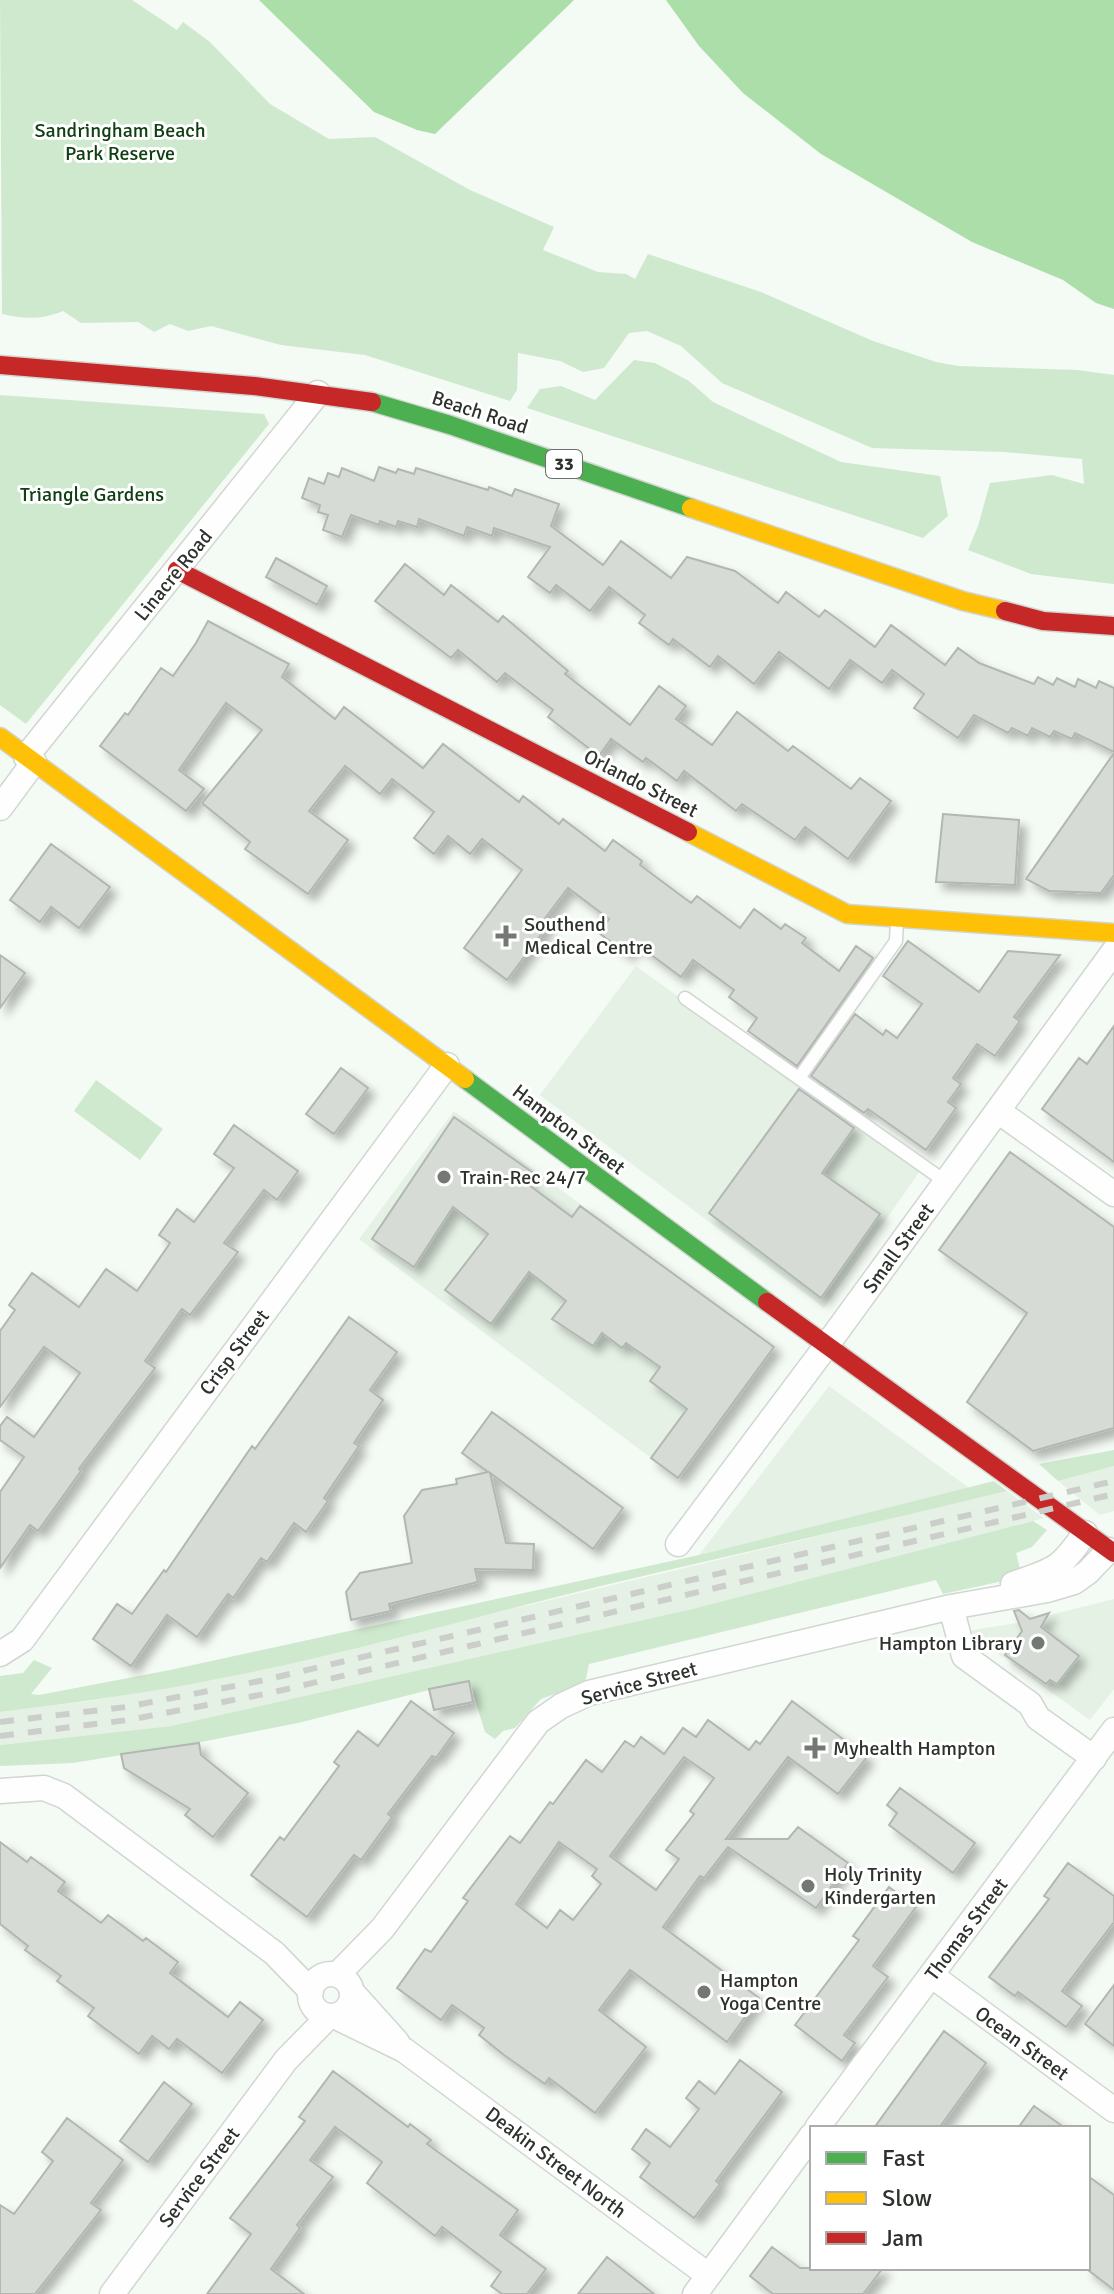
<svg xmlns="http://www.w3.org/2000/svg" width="1114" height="2294" viewBox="0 0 1114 2294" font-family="Signika,sans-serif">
<defs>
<filter id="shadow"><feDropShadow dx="7" dy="7" stdDeviation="4" flood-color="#0004"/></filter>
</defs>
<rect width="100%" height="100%" fill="#f4faf4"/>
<path fill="#e5f1e4" d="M636 966 920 1171 824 1308 540 1095Z
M454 1111 774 1347 678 1478 359 1239Z
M829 1386 969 1488 699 1555Z
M1114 1466V1511L1100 1515 1058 1481Z
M1007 1491 1044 1518 692 1609 171 1726 0 1745V1712L90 1701 223 1678Z
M1114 1599V1689L1090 1720 966 1631 1018 1623Z"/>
<path fill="#cfe9ce" d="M0 0H132L177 30 183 22 210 42 270 104 329 139 375 137 470 190 554 227 543 250 598 272 626 274 635 279 648 254 761 292 873 341 936 362 958 366 1078 370 1114 375V584L1031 574 968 550 978 526 990 483 1052 475 1084 484 1082 459 1004 452 872 448 722 383 681 346 647 331 629 333 604 368 583 372 560 361 518 353 517 390 510 401 365 355 281 345 211 326 188 331 170 324 154 332 138 322 81 323 63 311C41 320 25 319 2 314Z
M634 360 655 363 689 381 713 402 841 462 940 476 948 516 923 538 527 408 540 389 561 386 595 400Z
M0 395 264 414 269 424 26 724 0 705Z
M96 1080 163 1129 140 1160 74 1111Z
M1114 1450V1466L1058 1481 1039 1464Z
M994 1481 1007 1491C873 1524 739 1553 605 1585 477 1616 351 1653 222 1678 148 1693 74 1703 0 1712V1676L23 1673 34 1660 52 1668 31 1694 39 1695 170 1670 699 1555Z
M1033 1521 1047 1530 1032 1547 1016 1553 1022 1577 943 1594 936 1580 589 1664 585 1683 541 1699 515 1728 503 1731 495 1739 485 1732 469 1680 298 1723 206 1741 73 1763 0 1766V1745L171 1726 692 1609Z"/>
<path fill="#acdeaa" d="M259 0H574L435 134 417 130 374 112Z
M666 0H1114V309L1096 303 1063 280 972 242 821 154 743 93 699 46Z"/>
<path fill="#d6dbd6" stroke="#b2b7b2" stroke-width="2" fill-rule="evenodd" filter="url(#shadow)" d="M379 467 396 473 398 469 414 474 416 468 488 490 489 487 512 496 515 489 559 504 551 526 603 565 621 541 671 578 687 557 735 571 778 603 786 592 819 617 825 610 875 647 891 625 945 665 958 648 979 663 1034 684 1038 677 1053 685 1057 678 1075 687 1078 679 1096 688 1099 681 1114 688V752L1075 733 1072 739 1054 731 1050 737 1032 728 1028 736 1012 728 1008 733 974 715 958 738 914 708 924 694 892 670 882 683 850 660 829 689 779 652 754 684 718 656 710 667 673 639 669 645 639 623 645 615 609 587 590 611 556 585 550 593 528 577 550 547 494 528 492 536 467 527 464 536 419 519 417 527 398 521 396 527 380 521 379 525 351 515 342 537 323 530 328 515 318 512 320 505 302 498 309 478 324 484 328 473 339 477 342 468 374 481Z
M276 558 327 586 317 605 266 577Z
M405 564 444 595 451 585 498 622 503 616 568 671 565 674 630 725 659 686 686 706 676 719 712 745 737 712 788 751 793 746 851 789 860 778 891 801 848 859 805 827 795 840 742 804 736 811 684 771 677 781 646 758 643 762 611 739 599 756 548 717 553 710 505 673 497 682 458 650 451 658 375 601Z
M208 621 289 664 282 677 335 719 344 707 423 768 443 744 519 802 523 796 559 824 563 819 605 851 613 840 642 861 640 865 691 903 697 896 740 928 754 909 781 929 785 924 806 938 802 943 839 971 856 946 873 958 797 1066 748 1031 757 1018 729 997 734 990 693 960 681 977 635 943 627 954 599 933 609 919 568 888 543 921 548 925 507 980 464 948 522 870 482 839 470 854 448 836 434 854 414 838 434 812 392 779 380 794 345 766 309 811 348 840 308 894 245 849 250 842 202 803 262 730 226 703 179 770 204 789 186 811 100 746 125 713 128 715 161 668 173 676 196 643Z
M1114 753V875L1101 893 1049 891 1026 879Z
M943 814 1019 820 1015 885 936 882Z
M51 844 110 887 79 928 51 907 40 922 10 900Z
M908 941 979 992 1008 951 1060 955 1014 1017 1020 1021 995 1056 977 1044 953 1078 961 1084 948 1102 956 1108 926 1150 868 1109 864 1113 811 1076 855 1014 883 1035 886 1030 897 1038 922 1004 883 976Z
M0 955 25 973 0 1008Z
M1114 1026V1162L1042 1109 1079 1058 1087 1064Z
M341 1068 368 1088 334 1134 306 1114Z
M799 1089 854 1128 822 1173 880 1214 821 1298 709 1213Z
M454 1117 532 1172 525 1182 572 1217 580 1206 774 1347 678 1478 651 1458 687 1409 650 1381 660 1367 626 1343 622 1348 602 1333 593 1346 552 1319 566 1301 529 1272 491 1324 445 1290 488 1234 453 1207 414 1267 372 1239Z
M234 1125 298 1171 277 1200 264 1190 224 1243 238 1252 190 1315 182 1309 145 1361 155 1368 79 1469 81 1471 38 1531 30 1525 0 1568V1492L24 1457 0 1440V1426L7 1417 34 1437 80 1373 44 1347 0 1407V1331L15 1310 9 1305 32 1273 79 1307 106 1269 137 1291 170 1243 159 1235 177 1209 194 1222 234 1168 214 1154Z
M1010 1152 1114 1227V1428L1033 1451 967 1402 1027 1313 939 1250Z
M349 1317 397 1352 370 1390 383 1400 354 1443 359 1446 324 1498 328 1501 306 1532 294 1523 267 1562 261 1558 233 1598 228 1594 197 1637 167 1615 131 1666 93 1639 117 1604 132 1614 164 1570 166 1572 252 1446 255 1449Z
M492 1412 623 1508 593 1549 490 1473 506 1543 534 1544 533 1570 475 1569 478 1582 389 1604 391 1611 351 1620 346 1592 360 1573 412 1563 404 1516 422 1490 457 1484 456 1479 488 1472 462 1453Z
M1019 1610 1030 1619 1049 1613 1041 1627 1079 1656 1057 1684 1050 1680 1046 1684 1005 1655 1022 1631 1014 1611Z
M469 1681 473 1702 434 1710 429 1689Z
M411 1701 454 1733 436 1758 432 1756 388 1814 392 1817 361 1860 354 1855 307 1917 251 1875 280 1837 284 1840 339 1766 334 1762 358 1731 378 1746Z
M792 1701 867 1757 838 1794 788 1757 726 1839H788L798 1827 848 1863 816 1908 728 1847 704 1878 700 1876 663 1927 759 1998 727 2042 630 1970 599 2010 646 2047 595 2113 549 2078 545 2084 504 2055 479 2035 484 2028 452 2005 441 2020 397 1988 425 1949 431 1952 468 1901 463 1898 510 1836 520 1843 550 1802 553 1804 586 1760 602 1772 625 1741 634 1747 641 1737 664 1754 683 1728 696 1737 708 1720 749 1750 756 1741 760 1744ZM684 1757 714 1778 690 1811 694 1814 666 1850 679 1859 656 1890 610 1856ZM559 1842 597 1869 592 1876 601 1884 573 1920 560 1910 547 1928 516 1904Z
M199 1743 201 1755 248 1793 213 1837 185 1815 190 1809 124 1768 121 1754Z
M900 1788 975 1843 953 1873 889 1825 897 1813 887 1805Z
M0 1842 27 1862 31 1857 65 1882 58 1891 101 1923 108 1915 143 1941 146 1938 178 1962 170 1973 228 2017 240 2002 263 2020 222 2073 177 2039 169 2049 152 2036 139 2054 88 2016 94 2008 57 1981 61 1976 25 1950 28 1946 0 1924Z
M1068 1863 1114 1896V1922L1062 1991 1082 2006 1066 2027 1018 1992 1015 1996 989 1977 1049 1899 1044 1896Z
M889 1887 916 1907 873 1966 888 1977 844 2035 855 2043 842 2061 795 2025 859 1940 853 1936Z
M1114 1985V2046L1085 2024Z
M944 2031 986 2063 939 2128H874Z
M740 2060 782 2092 716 2181 720 2184 694 2218 640 2177 650 2163 632 2149 646 2129 670 2147 699 2109 686 2098 699 2081 715 2094Z
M333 2071 408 2127 410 2124 431 2140 427 2144 518 2210 500 2235 546 2269 527 2294H502L491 2286 501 2272 442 2227 435 2236 367 2183 382 2162 335 2127 310 2160 333 2177 297 2225 300 2228 271 2269 304 2294H207L251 2234 230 2218 305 2121 299 2117Z
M164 2082 192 2104 148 2162 120 2141Z
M1034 2106 1065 2128H1018Z
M67 2118 123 2160 91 2203 101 2210 35 2294H0V2205L14 2214 53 2161 42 2152Z
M1088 2176 1114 2195V2290L1088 2270Z
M772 2247 800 2268H883L863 2294H773L750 2276Z
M607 2257 654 2294H578Z"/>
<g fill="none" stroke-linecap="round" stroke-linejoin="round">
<defs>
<path id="lane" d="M685 998 946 1182
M799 1078 896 941 897 921"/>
<path id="street" d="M26 757 318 393
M0 808 34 762
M998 1111 1114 1194
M678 1544 827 1345 1114 951
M1013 1584C1054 1570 1060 1570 1085 1533
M951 1607 964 1656 1030 1704 1038 1718 1094 1758
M0 1654 22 1640 447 1065
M0 1791 44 1788 64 1796 274 1953 311 1991
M310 1995a21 21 0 1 1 42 0a21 21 0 1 1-42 0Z
M337 1975 382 1929 538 1722 561 1706 589 1693 951 1607 1047 1590 1074 1582 1088 1572 1109 1550
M931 1975 1114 2110
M352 1992 397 2042
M334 2016 404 2050 708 2275
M817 2128 1114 1730
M112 2294 286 2060 329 2016
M695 2294 812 2135"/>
<path id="fast" d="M372 402 450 425 691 508
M465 1079 767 1302"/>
<path id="slow" d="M691 508 963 601 1005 611
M0 737 465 1079
M688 832 847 914 1114 933"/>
<path id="jam" d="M0 365 254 386 372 402
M177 570 688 832
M1005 611 1043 621 1114 626
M767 1302 1114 1553"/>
</defs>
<use href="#lane" stroke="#d1d6d1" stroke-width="15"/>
<use href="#street" stroke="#d1d6d1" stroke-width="27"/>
<use href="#fast" stroke="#d1d6d1" stroke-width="21"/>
<use href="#slow" stroke="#d1d6d1" stroke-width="21"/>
<use href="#jam" stroke="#d1d6d1" stroke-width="21"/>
<use href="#lane" stroke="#fdfefd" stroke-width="12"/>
<use href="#street" stroke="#fdfefd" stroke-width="24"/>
<use href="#fast" stroke="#4caf50" stroke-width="18"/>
<use href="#slow" stroke="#ffc107" stroke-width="18"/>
<use href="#jam" stroke="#c62828" stroke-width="18"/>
<path stroke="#cccecc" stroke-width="6" stroke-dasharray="14 14" stroke-linecap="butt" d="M0 1722 126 1707 260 1681 1114 1481
M0 1736 128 1720 270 1693 1114 1494"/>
</g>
<g fill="#737873" stroke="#fff" stroke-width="3">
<path d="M502 924h8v8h8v8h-8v8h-8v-8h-8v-8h8z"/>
<circle cx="444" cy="1177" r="8"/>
<circle cx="1038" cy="1643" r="8"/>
<path d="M811 1736h8v8h8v8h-8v8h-8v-8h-8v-8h8z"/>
<circle cx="808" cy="1886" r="8"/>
<circle cx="704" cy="1992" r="8"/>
</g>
<g text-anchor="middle" stroke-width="6" stroke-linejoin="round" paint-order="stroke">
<rect fill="#fff" stroke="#6c706c" stroke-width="2" x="546" y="450" width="36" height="28" rx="6"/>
<g font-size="18" font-weight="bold" fill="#2d322d">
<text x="564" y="470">33</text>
</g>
<g font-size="20" fill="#104012" stroke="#fff">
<text x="120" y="137">Sandringham Beach<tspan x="120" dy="23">Park Reserve</tspan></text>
<text x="92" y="501">Triangle Gardens</text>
</g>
<g font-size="20" fill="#2d322d" stroke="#fff">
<text transform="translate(480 412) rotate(18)" y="7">Beach Road</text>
<text transform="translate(173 575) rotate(-51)" y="7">Linacre Road</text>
<text transform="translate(641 783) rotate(27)" y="7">Orlando Street</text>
<text transform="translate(569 1129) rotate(37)" y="7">Hampton Street</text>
<text transform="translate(898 1248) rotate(-54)" y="7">Small Street</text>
<text transform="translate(234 1352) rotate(-53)" y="7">Crisp Street</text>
<text transform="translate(639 1683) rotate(-15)" y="7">Service Street</text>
<text transform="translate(966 1929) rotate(-53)" y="7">Thomas Street</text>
<text transform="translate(1022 2043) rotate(36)" y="7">Ocean Street</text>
<text transform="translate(556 2162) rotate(37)" y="7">Deakin Street North</text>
<text transform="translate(199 2177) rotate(-53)" y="7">Service Street</text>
</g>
<g font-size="20" fill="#2d322d" stroke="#fff" text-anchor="start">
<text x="524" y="931">Southend<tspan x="524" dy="23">Medical Centre</tspan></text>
<text x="460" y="1184">Train-Rec 24/7</text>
<text x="1022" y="1650" text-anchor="end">Hampton Library</text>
<text x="833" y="1755">Myhealth Hampton</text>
<text x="824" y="1881">Holy Trinity<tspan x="824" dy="23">Kindergarten</tspan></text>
<text x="720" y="1987">Hampton<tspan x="720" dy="23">Yoga Centre</tspan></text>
</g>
</g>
<rect x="810" y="2126" width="280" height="144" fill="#ffffff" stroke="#abadab" stroke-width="2"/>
<rect x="826" y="2152" width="40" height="12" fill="#4caf50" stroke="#abadab" stroke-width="2"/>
<text x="882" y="2166" font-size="24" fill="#2d322d">Fast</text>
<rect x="826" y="2192" width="40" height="12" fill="#ffc107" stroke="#abadab" stroke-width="2"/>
<text x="882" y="2206" font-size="24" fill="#2d322d">Slow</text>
<rect x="826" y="2232" width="40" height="12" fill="#c62828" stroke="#abadab" stroke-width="2"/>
<text x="882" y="2246" font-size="24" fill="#2d322d">Jam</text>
</svg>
